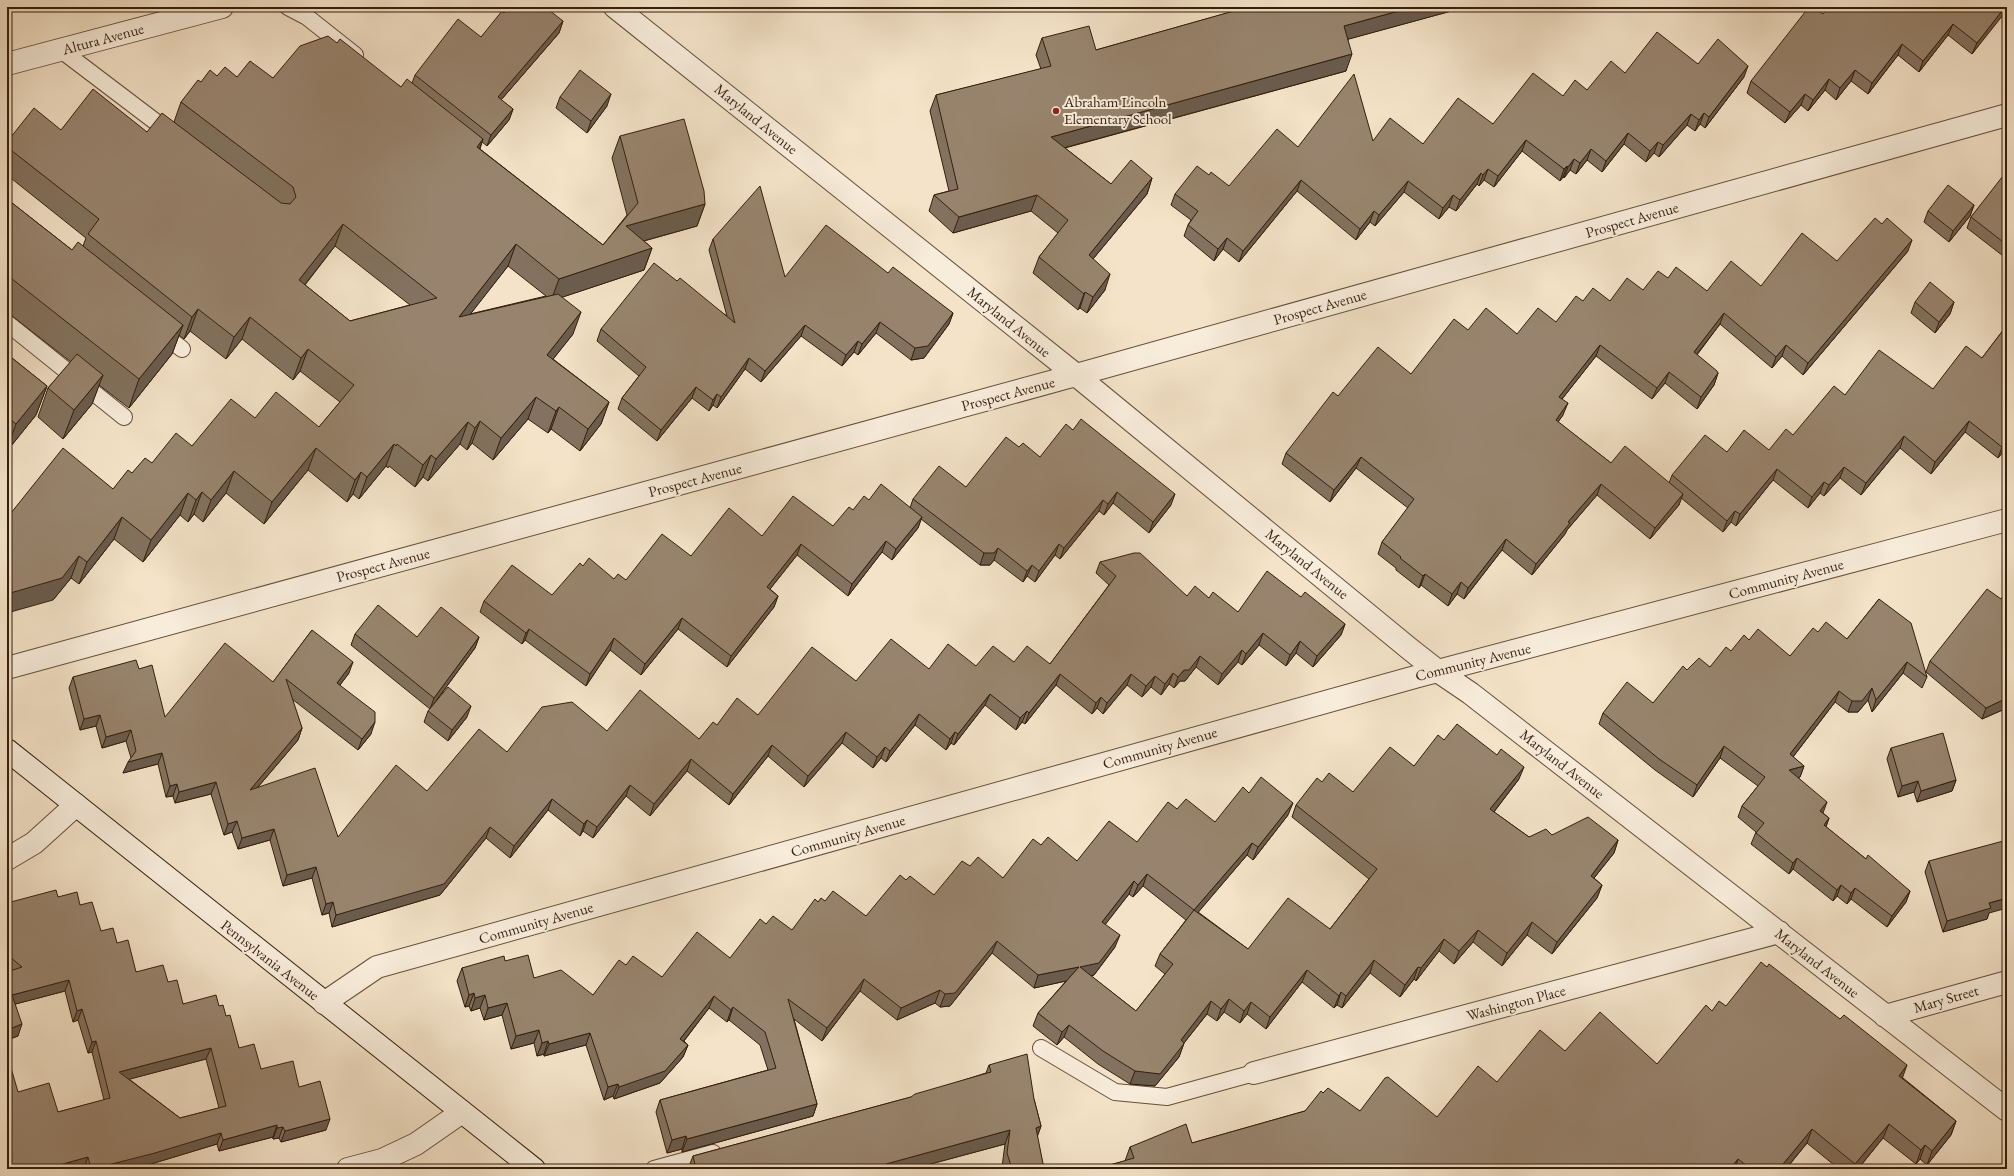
<svg xmlns="http://www.w3.org/2000/svg" width="2014" height="1176" viewBox="0 0 2014 1176" font-family="'EB Garamond',serif">
<rect width="100%" height="100%" fill="#f4e3c8"/>
<filter id="stains"><feTurbulence type="fractalNoise" baseFrequency=".005" numOctaves="4"/><feColorMatrix values="0 0 0 0 .2 0 0 0 0 .09 0 0 0 0 .02 0 0 0 .5 -.17"/></filter>
<radialGradient id="worn" r=".72"><stop offset=".6" stop-color="#630" stop-opacity="0"/><stop offset="1" stop-color="#630" stop-opacity=".3"/></radialGradient>
<g fill="none" stroke-linecap="round" stroke-linejoin="round">
<defs>
<path id="service" d="M288 7 307 17 355 55
M61 50 173 135
M7 323 124 417
M159 331 182 349
M1041 1048 1115 1092 1167 1097 1254 1073
M654 1169 713 1153"/>
<path id="minor" d="M615 7 1076 375 1411 650 1439 672 1470 693 2007 1110
M7 668 1076 375 2007 115
M7 859 34 843 76 805
M324 1003 377 967 1415 677 2007 520
M1885 1016 2007 982
M1254 1073 1779 932
M348 1169 382 1160 416 1144 462 1112"/>
<path id="tertiary" d="M7 64 222 7"/>
<path id="secondary" d="M7 750 534 1169"/>
</defs>
<use href="#service" stroke="#654f3b" stroke-width="18"/>
<use href="#minor" stroke="#654f3b" stroke-width="24"/>
<use href="#tertiary" stroke="#654f3b" stroke-width="24"/>
<use href="#secondary" stroke="#351e0c" stroke-width="24"/>
<use href="#service" stroke="#f8eddb" stroke-width="16"/>
<use href="#minor" stroke="#f8eddb" stroke-width="22"/>
<use href="#tertiary" stroke="#f8eddb" stroke-width="22"/>
<use href="#secondary" stroke="#f8eddb" stroke-width="22"/>
</g>
<path fill="#83725f" stroke="#351e0c" fill-rule="evenodd" d="M1238 7H1466L1348 39 1346 71 1065 148 1111 184 1152 178 1147 194 1093 259 1105 290 1087 313 1080 308 1078 310 1033 273 1039 257 1058 233 1031 211 953 233 929 211 934 195 949 191 930 111 936 95 1041 69 1036 55 1042 38 1096 50 1238 10Z
M2007 7 1972 54 1948 35 1919 72 1898 55 1868 94 1851 81 1836 100 1825 90 1808 111 1801 105 1785 123 1747 93 1751 81Z
M504 13 563 21 559 33 501 100 513 109 509 120 487 146 482 142 480 149 603 245 627 215 612 158 620 136 705 204 697 226 644 241 652 248 644 270 562 297 573 334 553 359 609 402 601 424 580 451 551 429 548 433 528 419 493 460 472 443 467 450 460 444 428 481 423 477 415 487 389 466 388 468 386 466 359 499 353 494 347 502 308 470 264 524 226 493 203 522 194 514 188 522 180 515 143 562 114 539 79 584 71 578 53 600 113 489 132 473 152 463 255 418 319 427 340 402 300 371 293 380 242 339 226 359 190 331 184 339 179 335 172 354 129 408 99 385 92 404 63 439 38 417 48 388 71 362 7 312V199L72 250 83 246 86 238 7 175V142L61 130 147 132 174 122 181 102 201 82 217 76 273 78 337 43 401 87 412 83 415 75 481 37ZM335 246 410 305 350 321 305 285ZM508 266 546 296 470 314Z
M1698 64 1744 77 1705 128 1700 124 1695 131 1687 125 1659 157 1654 153 1646 162 1624 144 1602 172 1587 160 1576 174 1570 170 1564 178 1563 177 1560 181 1522 151 1494 187 1484 180 1479 186 1477 184 1456 211 1449 207 1439 219 1404 192 1375 226 1370 222 1356 240 1297 191 1239 262 1223 249 1214 261 1184 236 1188 225 1191 220 1171 205 1175 194 1209 175 1229 186 1298 147 1373 141 1423 144 1493 124 1563 96 1587 90 1625 73Z
M560 97 607 106 587 133 556 108Z
M2007 173V259L1967 228 1971 217Z
M1974 205 1970 216 1949 242 1924 222 1928 211Z
M713 239 785 277 888 273 953 313 949 324 924 358 911 360 876 333 858 355 854 352 842 366 801 336 761 382 745 369 717 408 713 405 709 411 692 398 657 441 618 409 622 398 639 376 597 341 601 329 677 281 727 316 709 250Z
M1908 251 1803 375 1782 356 1772 368 1720 324 1697 355 1718 373 1714 385 1697 409 1665 383 1652 399 1596 356 1562 399 1563 415 1558 422 1611 463 1669 483 1672 475 1727 452 1769 450 1793 435 1845 395 1933 389 1982 358 2007 325V447L1998 458 1965 432 1931 474 1900 448 1861 495 1840 478 1824 496 1820 493 1808 508 1773 480 1736 526 1731 522 1723 532 1681 498 1679 505 1650 539 1597 495 1567 530 1565 534 1532 575 1502 550 1464 599 1457 594 1448 606 1421 585 1419 588 1396 570V568L1378 554 1382 542 1408 508 1356 468 1330 502 1282 464 1286 453 1338 396 1411 374 1468 330 1517 334 1556 322 1583 301H1610L1643 290 1668 278 1707 291 1761 286 1837 261Z
M1915 302H1954L1950 314 1935 333 1911 313Z
M7 354 47 386 36 415 7 451Z
M1019 447 1040 457 1171 505 1149 533 1113 503 1104 515 1099 511 1060 559 1055 555 1035 582 1027 576 1023 582 994 560 990 565H980L921 519 918 528 892 560 882 552 848 596 797 555 770 589 778 596 774 607 727 667 678 629 641 675 610 650 586 686 525 640 522 644 480 612 484 601 552 595 583 566 614 579 626 580 691 556 762 536 833 526 853 510 869 500 910 508 913 499 966 487Z
M1100 562 1187 596 1209 598 1238 612 1301 597 1345 624 1341 635 1313 667 1296 653 1286 666 1259 645 1242 665 1238 662 1218 685 1196 667 1185 681H1180L1174 688 1169 684 1161 695 1151 687 1142 697 1127 685 1103 714 1097 708 1092 714 1056 685 1025 724 1022 722 1016 730 985 705 954 745 951 743 946 750 915 725 886 762 881 758 873 768 842 743 804 787 768 756 729 805 687 771 650 816 626 796 593 838 583 831 580 836 548 810 510 858 486 838 440 895 332 927 329 913 322 915 312 878 283 886 270 840 238 849 232 832 224 835 211 794 175 803 173 796 166 797 158 764 123 773 131 758 126 741 102 748 96 726 80 730 69 688 73 677 139 669 165 717 273 682 312 630 349 673 340 685 371 734 358 750 292 699 302 728 298 740 258 787 338 837 427 791 507 752 607 731 699 739 717 725 758 715 856 681 929 669 976 666 1014 662 1050 664 1109 585 1096 573Z
M2007 592V708L1982 719 1926 672 1930 661 2001 599Z
M1879 599 1927 677 1922 688 1903 673 1872 712 1868 700 1858 712H1848L1835 702 1793 757 1804 766 1800 777H1798L1823 813 1829 818 1826 827 1866 859 1910 891 1906 902 1887 927 1851 899 1847 904 1837 896 1833 901 1793 869 1789 874 1751 844 1756 832 1738 817 1742 806 1758 786 1720 758 1693 797 1655 770 1599 724 1603 713 1653 703 1687 670 1710 667 1731 651 1749 640 1790 656 1818 632 1847 639Z
M355 634 417 637H479L475 648 430 709 351 645Z
M428 711 467 717 448 741 424 722Z
M1444 740 1519 779 1494 812 1529 837 1552 835 1618 840 1614 853 1594 878 1602 885 1597 898 1552 954 1527 935 1502 966 1473 942 1454 964 1439 951 1416 981 1414 979 1400 997 1370 973 1342 1008 1337 1005 1334 1008 1302 982 1266 1029 1247 1014 1240 1023 1224 1012 1217 1021 1207 1014 1184 1043 1179 1057 1155 1086 1130 1084 1098 1064 1064 1037 1057 1045 1033 1026 1038 1013 1066 981 1034 988 992 953 950 1006 940 1007 935 1003 897 1020 860 991 822 1041 794 1019 817 1104 813 1116 682 1152V1149L667 1153 656 1112 660 1100 768 1070 760 1045 729 1020 727 1022 709 1008 684 1041 688 1045 683 1057 660 1083 614 1099 613 1096 604 1100 586 1045 544 1056V1054L537 1056 534 1043 511 1049 502 1015 484 1020 480 1008 471 1011 469 1006 465 1007 457 981 462 968 505 961 534 978 593 995 626 965 662 977 730 958 766 924 792 930 818 902 825 901 866 916 906 880 934 895 970 866 1003 878 1041 845 1077 861 1137 842 1177 809 1215 822 1249 793 1288 815 1253 860 1247 855 1198 912 1248 949 1330 929 1369 879 1292 817 1296 805 1322 782 1353 792 1414 766ZM1143 886 1186 920 1160 954 1155 966 1165 974 1136 1011 1091 976 1094 975 1115 947 1105 924 1129 894 1133 897Z
M1891 748 1956 780 1952 791 1917 802 1914 792 1898 797 1887 759Z
M1929 861 1989 913 1987 919 1943 932 1925 872Z
M58 897 80 905 101 931 117 943 136 972 168 982 183 1004 219 1006 226 1016 239 1048 261 1069 299 1087 326 1130 281 1142 279 1138 273 1139V1137L219 1151 217 1144 151 1164 132 1169H84V1168L81 1169H7L18 1092 58 1112 104 1100 92 1052 88 1053 78 1020 73 1022 65 991 15 1004 18 1036 7 1040V972L9 971 7 969V903ZM206 1059 219 1108 180 1118 129 1079Z
M1726 1006 1903 1078 1956 1121 1951 1135 1927 1165 1920 1159 1916 1164 1883 1138 1858 1169H1839L1807 1143 1786 1169H1096L1125 1161 1130 1147 1192 1143 1305 1111 1323 1093 1360 1111 1437 1117 1497 1082 1565 1051 1657 1064 1712 1011Z
M989 1065 1034 1099 1041 1126 1037 1137 1044 1169H1003L1002 1167 1005 1144 912 1169H688L693 1156 911 1097 986 1073Z"/>
<path fill="#6a5c4d" stroke="#351e0c" d="M1413 7H1466L1338 42 1344 26Z
M2005 7H2007V10L1972 54 1977 43Z
M563 21 559 33 494 108 498 97Z
M1953 24 1948 35 1919 72 1923 61Z
M1902 44 1898 55 1868 94 1872 83Z
M1352 54 1346 71 1045 153 1051 137Z
M1748 66 1744 77 1705 128 1709 117Z
M1855 70 1851 81 1836 100 1840 88Z
M1829 79 1825 90 1808 111 1813 100Z
M611 94 607 106 587 133 591 121Z
M1805 94 1801 105 1785 123 1790 112Z
M513 109 509 120 487 146 491 135Z
M1704 113 1700 124 1695 131 1699 120Z
M1691 114 1687 125 1659 157 1663 145Z
M1628 133 1624 144 1602 172 1606 161Z
M483 139 475 161 477 147Z
M1526 140 1522 151 1494 187 1498 176Z
M1658 142 1654 153 1646 162 1650 151Z
M1591 149 1587 160 1576 174 1580 163Z
M1574 159 1570 170 1564 178 1568 167Z
M1567 166 1563 177 1560 181 1564 169Z
M1488 169 1484 180 1479 186 1483 175Z
M1481 173 1477 184 1456 211 1460 200Z
M1152 178 1147 194 1083 271 1089 255Z
M1301 180 1297 191 1239 262 1243 251Z
M1408 181 1404 192 1375 226 1379 215Z
M1037 195 1031 211 953 233 959 217Z
M1453 195 1449 207 1439 219 1443 208Z
M705 204 697 226 618 248 626 226Z
M1974 205 1970 216 1949 242 1953 231Z
M1374 211 1370 222 1356 240 1360 229Z
M343 224 335 246 291 302 299 280Z
M1227 238 1223 249 1214 261 1218 249Z
M1912 240 1908 251 1803 375 1808 363Z
M516 244 508 266 451 339 459 317Z
M652 248 644 270 551 301 559 279Z
M1110 274 1105 290 1087 313 1093 297Z
M1085 292 1080 308 1078 310 1084 294Z
M1954 302 1950 314 1935 333 1939 322Z
M198 309 190 331 184 339 192 317Z
M581 312 573 334 539 377 547 355Z
M953 313 949 324 924 358 911 360 915 348Z
M1724 313 1720 324 1690 363 1694 352Z
M250 317 242 339 226 359 234 337Z
M880 322 876 333 858 355 862 344Z
M183 325 172 354 129 408 139 379Z
M805 325 801 336 761 382 765 371Z
M858 341 854 352 842 366 846 355Z
M1600 345 1596 356 1555 408 1559 397Z
M1786 345 1782 356 1772 368 1776 357Z
M308 349 300 371 293 380 301 358Z
M749 358 745 369 717 408 721 397Z
M1669 372 1665 383 1652 399 1657 388Z
M1718 373 1714 385 1697 409 1701 397Z
M103 375 92 404 63 439 74 410Z
M47 386 36 415 7 451V448L16 424Z
M696 387 692 398 657 441 661 430Z
M717 394 713 405 709 411 713 400Z
M536 397 528 419 493 460 501 438Z
M609 402 601 424 580 451 588 429Z
M1568 403 1563 415 1551 431 1556 420Z
M559 407 551 429 548 433 556 411Z
M480 421 472 443 467 450 475 428Z
M1969 421 1965 432 1931 474 1935 462Z
M468 422 460 444 428 481 436 459Z
M1904 436 1900 448 1861 495 1866 483Z
M2007 441V447L1998 458 2002 447Z
M394 444 386 466 359 499 367 477Z
M316 448 308 470 264 524 272 502Z
M431 455 423 477 415 487 423 465Z
M1361 457 1356 468 1330 502 1334 490Z
M1844 467 1840 478 1824 496 1829 485Z
M1777 469 1773 480 1736 526 1740 514Z
M234 471 226 493 203 522 211 500Z
M361 472 353 494 347 502 355 480Z
M1824 482 1820 493 1808 508 1812 497Z
M1601 484 1597 495 1567 530 1565 534 1532 575 1536 564 1568 522Z
M202 492 194 514 188 522 196 500Z
M1117 492 1113 503 1104 515 1108 504Z
M188 493 180 515 143 562 151 540Z
M1175 494 1171 505 1149 533 1153 522Z
M1683 494 1679 505 1650 539 1655 528Z
M1103 500 1099 511 1060 559 1064 548Z
M1735 511 1731 522 1723 532 1727 521Z
M122 517 114 539 79 584 87 562Z
M922 517 918 528 892 560 896 549Z
M1506 539 1502 550 1464 599 1468 588Z
M886 541 882 552 848 596 852 584Z
M801 544 797 555 763 598 767 587Z
M1059 544 1055 555 1035 582 1039 571Z
M998 548 994 560 990 565H980L984 553Z
M79 556 71 578 53 600 7 613V594Z
M1032 565 1027 576 1023 582 1027 571Z
M1425 574 1421 585 1419 588 1423 576Z
M1461 582 1457 594 1448 606 1452 594Z
M778 596 774 607 727 667 731 656Z
M682 618 678 629 641 675 645 664Z
M1345 624 1341 635 1313 667 1317 656Z
M529 629 525 640 522 644 526 633Z
M1263 633 1259 645 1242 665 1246 654Z
M479 637 475 648 430 709 434 698Z
M614 638 610 650 586 686 590 674Z
M1300 641 1296 653 1286 666 1290 655Z
M1242 650 1238 662 1218 685 1222 674Z
M1200 656 1196 667 1185 681H1180L1174 688 1178 677 1184 670Z
M353 662 349 673 333 694 337 683Z
M1907 662 1903 673 1872 712 1876 700Z
M1173 673 1169 684 1161 695 1165 684Z
M1060 674 1056 685 1025 724 1029 713Z
M1131 674 1127 685 1103 714 1107 703Z
M1155 676 1151 687 1142 697 1146 686Z
M1872 688 1868 700 1858 712H1848L1852 701Z
M1839 691 1835 702 1786 766 1790 754Z
M990 694 985 705 954 745 958 734Z
M1101 697 1097 708 1092 714 1096 703Z
M2007 698V708L1982 719 1986 708Z
M471 706 467 717 448 741 452 730Z
M1027 711 1022 722 1016 730 1020 718Z
M919 714 915 725 886 762 890 751Z
M100 715 96 726 80 730 84 719Z
M375 722 371 734 358 750 362 739Z
M302 728 298 740 246 801 250 790Z
M131 730 126 741 102 748 106 737Z
M846 732 842 743 804 787 808 776Z
M955 732 951 743 946 750 950 739Z
M772 745 768 756 729 805 733 794Z
M1724 746 1720 758 1693 797 1697 785Z
M885 747 881 758 873 768 877 757Z
M162 753 158 764 123 773 128 762Z
M691 759 687 771 650 816 654 804Z
M1804 766 1800 777 1785 781 1789 770Z
M1524 767 1519 779 1486 822 1490 809Z
M1956 780 1952 791 1917 802 1921 791Z
M1918 781 1914 792 1898 797 1902 786Z
M216 782 211 794 175 803 179 792Z
M177 784 173 796 166 797 170 786Z
M630 785 626 796 593 838 597 827Z
M552 799 548 810 510 858 514 846Z
M1827 802 1823 813 1820 811Z
M1293 803 1288 815 1253 860 1258 847Z
M1829 818 1825 829 1824 825Z
M587 820 583 831 580 836 584 824Z
M237 821 232 832 224 835 228 824Z
M490 827 486 838 440 895 332 927 336 915Z
M274 829 270 840 238 849 242 838Z
M1618 840 1614 853 1586 888 1591 876Z
M1252 843 1247 855 1190 922 1194 910Z
M1797 858 1793 869 1789 874 1793 863Z
M316 867 312 878 283 886 287 875Z
M1147 874 1143 886 1133 897 1138 885Z
M1134 881 1129 894 1098 934 1102 922Z
M1602 885 1597 898 1552 954 1557 942Z
M1841 885 1837 896 1833 901 1837 890Z
M1855 888 1851 899 1847 904 1851 893Z
M1910 891 1906 902 1887 927 1892 916Z
M2007 898V908L1989 913 1987 919 1943 932 1947 921 1989 903Z
M333 902 329 913 322 915 326 904Z
M1532 922 1527 935 1502 966 1507 953Z
M1478 930 1473 942 1454 964 1459 951Z
M1120 935 1115 947 1094 975 1075 979 1080 967Z
M1444 939 1439 951 1416 981 1421 968Z
M997 941 992 953 950 1006 940 1007 945 994Z
M1374 960 1370 973 1342 1008 1346 996Z
M1079 967 1075 979 1034 988 1038 975Z
M1418 967 1414 979 1400 997 1405 985Z
M1307 970 1302 982 1266 1029 1270 1017Z
M864 979 860 991 822 1041 827 1028Z
M69 980 65 991 8 1006 12 995Z
M940 990 935 1003 897 1020 901 1008Z
M1341 992 1337 1005 1334 1008 1339 996Z
M474 993 469 1006 465 1007 469 995Z
M485 995 480 1008 471 1011 475 998Z
M714 996 709 1008 676 1051 680 1039Z
M1229 999 1224 1012 1217 1021 1221 1009Z
M1211 1001 1207 1014 1176 1053 1181 1040Z
M1251 1002 1247 1014 1240 1023 1244 1011Z
M507 1003 502 1015 484 1020 488 1008Z
M733 1007 729 1020 727 1022 731 1010Z
M82 1009 78 1020 73 1022 77 1011Z
M22 1024 18 1036 7 1040V1030Z
M1069 1025 1064 1037 1057 1045 1062 1032Z
M539 1030 534 1043 511 1049 516 1036Z
M590 1033 586 1045 544 1056 549 1044Z
M96 1041 92 1052 88 1053 92 1042Z
M548 1041 544 1054 537 1056 542 1043Z
M1184 1043 1179 1057 1155 1086 1130 1084 1135 1071Z
M688 1045 683 1057 660 1083 614 1099 619 1087Z
M211 1048 206 1059 115 1083 119 1072Z
M1907 1065 1902 1079 1899 1076Z
M618 1084 613 1096 604 1100 608 1087Z
M817 1104 813 1116 682 1152 687 1139Z
M330 1119 326 1130 281 1142 285 1131Z
M1956 1121 1951 1135 1927 1165 1932 1151Z
M1889 1124 1883 1138 1858 1169H1854L1855 1164Z
M277 1125 273 1137 219 1151 223 1140Z
M1041 1126 1036 1140V1128Z
M283 1127 279 1138 273 1139 277 1128Z
M1812 1129 1807 1143 1786 1169H1779Z
M1010 1130 1005 1144 912 1169H884L886 1164Z
M221 1133 217 1144 151 1164 132 1169H92Z
M686 1136 682 1149 667 1153 672 1140Z
M1925 1145 1920 1159 1916 1164 1921 1150Z
M88 1157 84 1168 81 1169H45Z
M1738 1159 1735 1169H1730Z"/>
<path fill="#98846e" stroke="#351e0c" fill-rule="evenodd" d="M509 7H545L563 21 498 97 513 109 491 135 415 75 458 19 481 37 502 11 504 13Z
M1248 7H1413L1344 26 1352 54 1051 137 1111 184 1131 160 1152 178 1089 255 1110 274 1093 297 1085 292 1084 294 1039 257 1068 220 1037 195 959 217 934 195 958 189 936 95 1051 66 1042 38 1089 26 1096 50Z
M1809 7H1814L1823 14 1829 7H2005L1977 43 1953 24 1923 61 1902 44 1872 83 1855 70 1840 88 1829 79 1813 100 1805 94 1790 112 1751 81Z
M1657 32 1698 64 1718 39 1748 66 1709 117 1704 113 1699 120 1691 114 1663 145 1658 142 1650 151 1628 133 1606 161 1591 149 1580 163 1574 159 1568 167 1567 166 1564 169 1526 140 1498 176 1488 169 1483 175 1481 173 1460 200 1453 195 1443 208 1408 181 1379 215 1374 211 1360 229 1301 180 1243 251 1227 238 1218 249 1188 225 1198 211 1175 194 1197 166 1209 175 1211 172 1229 186 1277 129 1298 147 1354 74 1373 141 1390 118 1423 144 1458 98 1493 124 1533 73 1563 96 1575 80 1587 90 1611 61 1625 73Z
M328 36 337 43 340 39 401 87 407 79 483 139 477 147 603 245 638 203 620 136 684 119 704 191 705 204 626 226 652 248 559 279 516 244 459 317 558 294 581 312 547 355 609 402 588 429 559 407 556 411 536 397 501 438 480 421 475 428 468 422 436 459 431 455 423 465 397 444 396 446 394 444 367 477 361 472 355 480 316 448 272 502 234 471 211 500 202 492 196 500 188 493 151 540 122 517 87 562 79 556 62 578 7 594V518L63 448 113 489 128 470 132 473 145 458 152 463 176 433 192 446 231 399 255 418 276 392 319 427 354 385 308 349 301 358 250 317 234 337 198 309 192 317 88 234 99 219 7 147V142L34 108 61 130 93 89 147 132 162 113 281 203 290 204 296 197 293 187 181 102 198 80 201 82 210 70 217 76 225 67 237 77 250 61 273 78 300 46ZM343 224 437 298 350 321 299 280Z
M580 70 611 94 591 121 560 97Z
M2006 172 2007 173V245L1971 217Z
M1948 185 1974 205 1953 231 1928 211Z
M760 186 785 277 826 225 888 273 893 267 953 313 928 346 915 348 880 322 862 344 858 341 846 355 805 325 765 371 749 358 721 397 717 394 713 400 696 387 661 430 622 398 646 367 601 329 654 263 677 281 680 278 735 323 713 239Z
M7 199 72 250 78 242 183 325 139 379 7 275Z
M1875 218 1882 224 1887 218 1912 240 1808 363 1786 345 1776 357 1724 313 1694 352 1717 371 1718 373 1701 397 1669 372 1657 388 1600 345 1559 397 1568 403 1556 420 1611 463 1625 446 1683 494 1655 528 1601 484 1568 522 1570 523 1536 564 1506 539 1468 588 1461 582 1452 594 1425 574 1423 576 1400 558 1401 557 1382 542 1414 499 1361 457 1334 490 1286 453 1333 392 1338 396 1378 347 1411 374 1454 319 1468 330 1486 308 1517 334 1538 308 1556 322 1576 296 1583 301 1593 288 1610 301 1627 278 1643 290 1658 271 1668 278 1676 267 1707 291 1731 261 1761 286 1802 233 1837 261Z
M1930 282 1954 302 1939 322 1915 302Z
M2007 325V441L2002 447 1969 421 1935 462 1904 436 1866 483 1844 467 1829 485 1824 482 1812 497 1777 469 1740 514 1735 511 1727 521 1672 475 1705 435 1727 452 1744 430 1769 450 1786 429 1793 435 1834 386 1845 395 1879 350 1933 389 1966 346 1982 358Z
M7 354 47 386 16 424 7 417Z
M77 354 103 375 74 410 48 388Z
M1081 419 1175 494 1153 522 1117 492 1108 504 1103 500 1064 548 1059 544 1039 571 1032 565 1027 571 998 548 994 553H984L913 499 939 466 966 487 1006 437 1019 447 1023 443 1040 457 1066 424 1073 430Z
M881 484 922 517 896 549 886 541 852 584 801 544 767 587 778 596 731 656 682 618 645 664 614 638 590 674 529 629 526 633 484 601 512 565 552 595 580 563 583 566 589 558 614 579 618 574 626 580 662 534 691 556 729 508 762 536 793 496 833 526 849 507 853 510 864 496 869 500Z
M1134 553H1140L1187 596 1195 586 1209 598 1213 592 1238 612 1267 571 1301 597 1305 592 1345 624 1317 656 1300 641 1290 655 1263 633 1246 654 1242 650 1222 674 1200 656 1189 670H1184L1178 677 1173 673 1165 684 1155 676 1146 686 1131 674 1107 703 1101 697 1096 703 1060 674 1029 713 1027 711 1020 718 990 694 958 734 955 732 950 739 919 714 890 751 885 747 877 757 846 732 808 776 772 745 733 794 691 759 654 804 630 785 597 827 587 820 584 824 552 799 514 846 490 827 444 884 336 915 333 902 326 904 316 867 287 875 274 829 242 838 237 821 228 824 216 782 179 792 177 784 170 786 162 753 128 762 136 751 131 730 106 737 100 715 84 719 73 677 136 660 139 669 152 665 165 717 225 643 273 682 312 630 353 662 337 683 375 712V722L362 739 286 679 302 728 250 790 315 768 338 837 396 765 427 791 479 729 507 752 542 707 572 702 607 731 640 690 699 739 713 722 717 725 737 698 758 715 812 647 856 681 891 639 929 669 948 644 976 666 993 646 1014 662 1027 646 1050 664 1116 576 1100 562Z
M1987 589 2001 599 2007 592V698L1986 708 1930 661Z
M1879 599 1911 623 1927 677 1907 662 1876 700 1872 688 1862 701H1852L1839 691 1790 754 1804 766 1789 770 1827 802 1820 811 1829 818 1824 825 1866 859 1868 855 1910 891 1892 916 1855 888 1851 893 1841 885 1837 890 1797 858 1793 863 1756 833 1764 823 1742 806 1765 777 1724 746 1697 785 1659 759 1603 713 1627 682 1653 703 1683 666 1687 670 1699 658 1710 667 1726 647 1731 651 1744 635 1749 640 1758 629 1790 656 1813 628 1818 632 1826 622 1847 639Z
M378 605 417 637 441 607 479 637 434 698 355 634Z
M448 687 471 706 452 730 428 711Z
M1457 724 1497 755 1501 749 1524 767 1490 809 1529 837 1546 829 1552 835 1588 817 1618 840 1591 876 1602 885 1557 942 1532 922 1507 953 1478 930 1459 951 1444 939 1421 968 1418 967 1405 985 1374 960 1346 996 1341 992 1339 996 1307 970 1270 1017 1251 1002 1244 1011 1229 999 1221 1009 1211 1001 1181 1040 1184 1043 1183 1045 1160 1074 1135 1071 1103 1051 1069 1025 1062 1032 1038 1013 1079 967 1038 975 997 941 955 993 945 994 940 990 901 1008 864 979 827 1028 788 999 817 1104 687 1139 686 1136 672 1140 660 1100 776 1068 765 1032 733 1007 731 1010 714 996 680 1039 688 1045 665 1071 619 1087 618 1084 608 1087 590 1033 549 1044 548 1041 542 1043 539 1030 516 1036 507 1003 488 1008 485 995 475 998 474 993 469 995 462 968 504 956 505 961 528 955 534 978 561 970 593 995 619 960 626 965 633 956 662 977 697 932 730 958 760 919 766 924 773 916 792 930 815 899 818 902 821 898 825 901 833 891 866 916 900 875 906 880 910 876 934 895 962 861 970 866 978 857 1003 878 1033 839 1041 845 1048 837 1077 861 1109 821 1137 842 1168 802 1177 809 1186 799 1215 822 1243 787 1249 793 1261 777 1293 803 1258 847 1252 843 1194 910 1248 949 1288 898 1330 929 1377 869 1296 805 1317 778 1322 782 1329 773 1353 792 1390 747 1414 766 1438 735 1444 740ZM1147 874 1194 910 1160 954 1173 964 1136 1011 1080 967 1099 963 1120 935 1102 922 1134 881 1138 885Z
M1943 733 1956 780 1921 791 1918 781 1902 786 1891 748Z
M2007 840V898L1989 903 1991 908 1947 921 1929 861Z
M56 890 58 897 77 892 80 905 92 902 101 931 113 928 117 943 128 940 136 972 163 965 168 982 177 980 183 1004 216 995 219 1006 223 1005 226 1016 230 1015 239 1048 254 1044 261 1069 293 1061 299 1087 320 1081 330 1119 285 1131 283 1127 277 1128V1125L223 1140 221 1133 155 1153 92 1169H91L88 1157 45 1169H7V1054L18 1092 49 1083 58 1112 110 1098 96 1041 92 1042 82 1009 77 1011 69 980 12 995 22 1024 7 1030V972L22 967 9 956 7 949V903ZM211 1048 226 1106 180 1118 119 1072Z
M1761 962 1767 967 1769 964 1840 1019 1844 1015 1907 1065 1899 1076 1956 1121 1932 1151 1925 1145 1921 1150 1889 1124 1855 1164 1812 1129 1779 1169H1751L1738 1159 1730 1169H1096L1134 1158 1130 1147 1186 1124 1192 1143 1305 1111 1321 1091 1323 1093 1328 1088 1360 1111 1385 1078 1388 1077 1437 1117 1478 1066 1497 1082 1540 1030 1565 1051 1600 1012 1657 1064 1706 1005 1712 1011 1719 1001 1726 1006Z
M1027 1054 1034 1099 1041 1126 1036 1128 1044 1169H1012L1007 1153 1010 1130 886 1164 887 1169H696L693 1156 911 1097 915 1094 991 1072 989 1065Z
M1083 1166 1084 1169H1075Z"/>
<circle fill="#8f2418" stroke="#f8eddb" stroke-width="1.5" cx="1056" cy="111" r="4"/>
<g text-anchor="middle" stroke-width="4" stroke-linejoin="round" paint-order="stroke">
<g font-size="15" fill="#351e0c" stroke="#f8eddb">
<text transform="translate(103 39) rotate(-15)" y="5">Altura Avenue</text>
<text transform="translate(756 119) rotate(39)" y="5">Maryland Avenue</text>
<text transform="translate(1632 220) rotate(-16)" y="5">Prospect Avenue</text>
<text transform="translate(1320 307) rotate(-16)" y="5">Prospect Avenue</text>
<text transform="translate(1009 322) rotate(39)" y="5">Maryland Avenue</text>
<text transform="translate(1008 394) rotate(-15)" y="5">Prospect Avenue</text>
<text transform="translate(695 480) rotate(-15)" y="5">Prospect Avenue</text>
<text transform="translate(1307 564) rotate(39)" y="5">Maryland Avenue</text>
<text transform="translate(383 565) rotate(-15)" y="5">Prospect Avenue</text>
<text transform="translate(1786 579) rotate(-15)" y="5">Community Avenue</text>
<text transform="translate(1473 662) rotate(-14)" y="5">Community Avenue</text>
<text transform="translate(1160 748) rotate(-16)" y="5">Community Avenue</text>
<text transform="translate(1562 764) rotate(38)" y="5">Maryland Avenue</text>
<text transform="translate(848 836) rotate(-16)" y="5">Community Avenue</text>
<text transform="translate(536 923) rotate(-16)" y="5">Community Avenue</text>
<text transform="translate(270 960) rotate(38)" y="5">Pennsylvania Avenue</text>
<text transform="translate(1817 963) rotate(38)" y="5">Maryland Avenue</text>
<text transform="translate(1946 999) rotate(-16)" y="5">Mary Street</text>
<text transform="translate(1516 1003) rotate(-15)" y="5">Washington Place</text>
</g>
<g font-size="15" fill="#351e0c" stroke="#f8eddb" text-anchor="start">
<text x="1064" y="107">Abraham Lincoln<tspan x="1064" dy="17">Elementary School</tspan></text>
</g>
</g>
<rect width="2014" height="1176" fill="none" stroke="#f4e3c8" stroke-width="24"/>
<rect x="8" y="8" width="1998" height="1160" fill="none" stroke="#351e0c" stroke-width="2"/>
<rect x="12" y="12" width="1990" height="1152" fill="none" stroke="#351e0c"/>
<rect width="100%" height="100%" filter="url(#stains)"/>
<rect width="100%" height="100%" fill="url(#worn)"/>
</svg>
